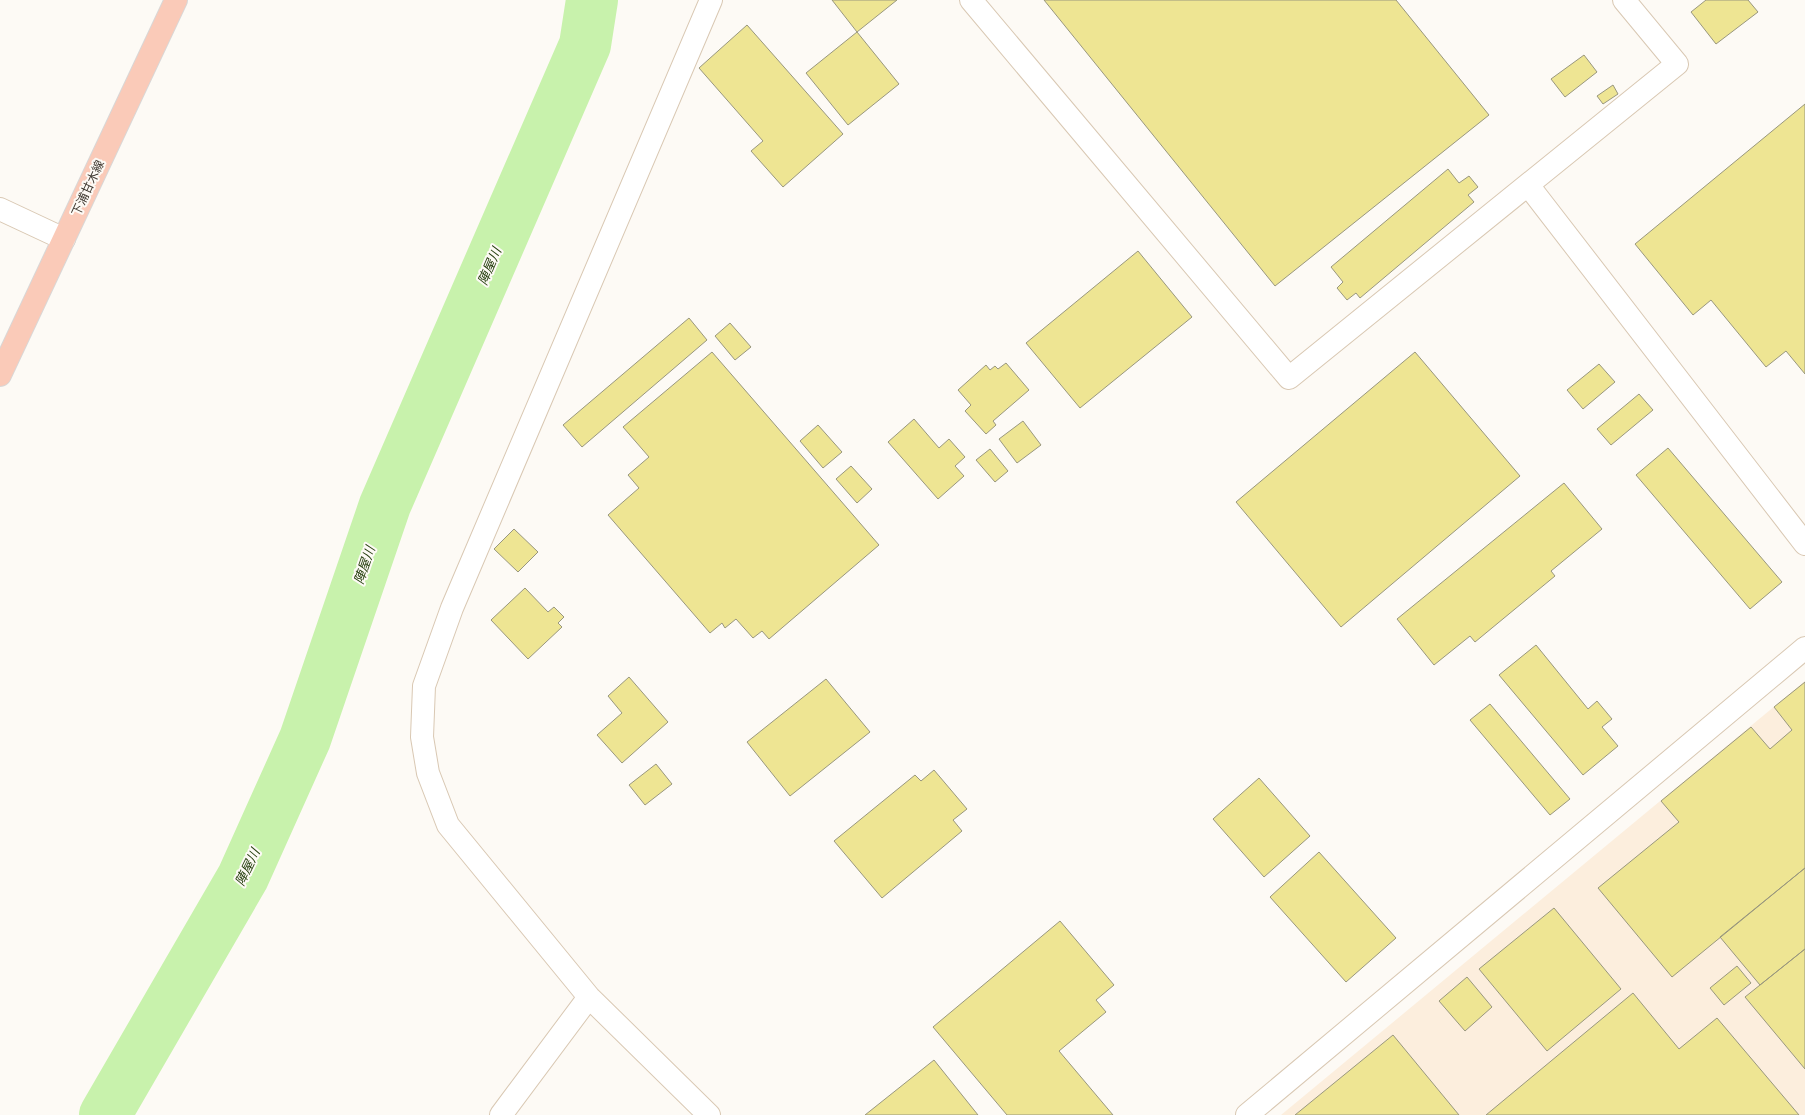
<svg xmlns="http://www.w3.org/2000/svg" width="1805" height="1115" viewBox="0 0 1805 1115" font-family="Georgia,'Noto Sans JP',serif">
<rect width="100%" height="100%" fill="#fdfaf5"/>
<path fill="#fceedd" d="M1805 681V1115H1281Z"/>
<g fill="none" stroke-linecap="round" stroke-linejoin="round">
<path stroke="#c8f2ac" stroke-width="52" d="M105 1115 243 877 305 739 385 505 585 45 592 0"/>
</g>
<path fill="#eee593" stroke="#99977e" d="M832 0H897L857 32Z
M1044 0H1396L1489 115 1275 286Z
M1706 0H1748L1758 12 1716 44 1691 12Z
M747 25 843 134 783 187 751 151 763 141 699 68Z
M857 32 899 84 848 125 806 73Z
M1584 55 1597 72 1565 97 1551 79Z
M1613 85 1618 94 1603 104 1597 96Z
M1805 104V374L1786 351 1766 367 1711 300 1693 315 1635 244Z
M1448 169 1459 183 1469 176 1478 187 1468 195 1474 202 1360 298 1356 293 1347 300 1337 288 1343 282 1331 267Z
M1138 251 1192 317 1080 408 1026 343Z
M689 318 707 340 582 447 563 425Z
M730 323 751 347 735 360 715 336Z
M712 352 879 545 769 639 762 631 753 638 736 619 725 628 722 623 710 633 608 515 639 488 628 475 649 457 623 427Z
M1415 352 1520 476 1341 627 1236 502Z
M1006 363 1029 390 993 421 996 425 986 434 965 411 971 405 958 390 986 365 990 370 995 366 998 369Z
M1599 364 1615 382 1583 409 1567 390Z
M1639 394 1653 410 1611 445 1597 429Z
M914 419 939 448 949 439 965 457 955 466 964 476 938 499 888 442Z
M1023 421 1041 445 1017 463 999 439Z
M818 425 842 452 823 468 800 441Z
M1668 448 1782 582 1750 609 1636 475Z
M990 449 1008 471 995 482 976 460Z
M851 466 872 489 857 503 836 479Z
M1564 483 1602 529 1551 571 1555 576 1475 642 1470 636 1434 665 1397 619Z
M514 529 538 552 518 572 494 549Z
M525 588 548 612 554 607 564 617 558 623 562 627 528 659 491 620Z
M1536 645 1588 709 1597 701 1612 719 1602 727 1618 746 1583 775 1499 675Z
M629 677 668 722 622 763 597 735 622 713 608 696Z
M826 679 870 732 790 796 747 742Z
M1805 682V868L1672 977 1598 888 1679 822 1661 801 1751 727 1770 749 1792 730 1774 707Z
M1490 704 1570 799 1550 815 1470 720Z
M656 764 672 784 645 805 629 785Z
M934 770 967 809 953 820 962 831 882 898 834 841 915 775 921 781Z
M1259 778 1310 836 1264 877 1213 819Z
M1319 852 1396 938 1346 982 1270 897Z
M1805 868V949L1760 985 1720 937Z
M1554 908 1621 989 1547 1051 1479 969Z
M1060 921 1114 985 1096 1000 1106 1012 1059 1051 1113 1115H1007L933 1027Z
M1805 949V1069L1745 997Z
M1737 966 1751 983 1724 1005 1710 988Z
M1467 977 1492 1007 1465 1031 1439 1001Z
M1633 993 1679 1049 1717 1018 1799 1115H1486Z
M1393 1035 1459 1115H1295Z
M934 1060 978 1115H865Z"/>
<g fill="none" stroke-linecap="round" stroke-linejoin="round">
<defs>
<path id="minor" d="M971 0 1289 378 1677 64 1624 0
M1528 185 1805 544
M0 209 64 239
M501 1115 589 997
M709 1115 589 997 448 825 428 773 422 737 424 686 452 608 711 0
M1247 1115 1805 648"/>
<path id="major" d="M0 375 176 0"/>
</defs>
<use href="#minor" stroke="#d9c8b3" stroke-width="24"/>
<use href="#major" stroke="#d9d7d6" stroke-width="24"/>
<use href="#minor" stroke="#fff" stroke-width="22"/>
<use href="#major" stroke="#facab8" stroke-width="22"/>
</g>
<g text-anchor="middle" stroke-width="4" stroke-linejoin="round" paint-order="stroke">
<g font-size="12" fill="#3f3830" stroke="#fdfaf5">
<text transform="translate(88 188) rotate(-65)" y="4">下浦甘木線</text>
</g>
<g font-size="13" font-style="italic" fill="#253e0e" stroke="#fdfaf5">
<text transform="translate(489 266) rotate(-67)" y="5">陣屋川</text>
<text transform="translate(364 565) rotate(-71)" y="5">陣屋川</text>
<text transform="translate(247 867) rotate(-64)" y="5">陣屋川</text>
</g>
</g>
</svg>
